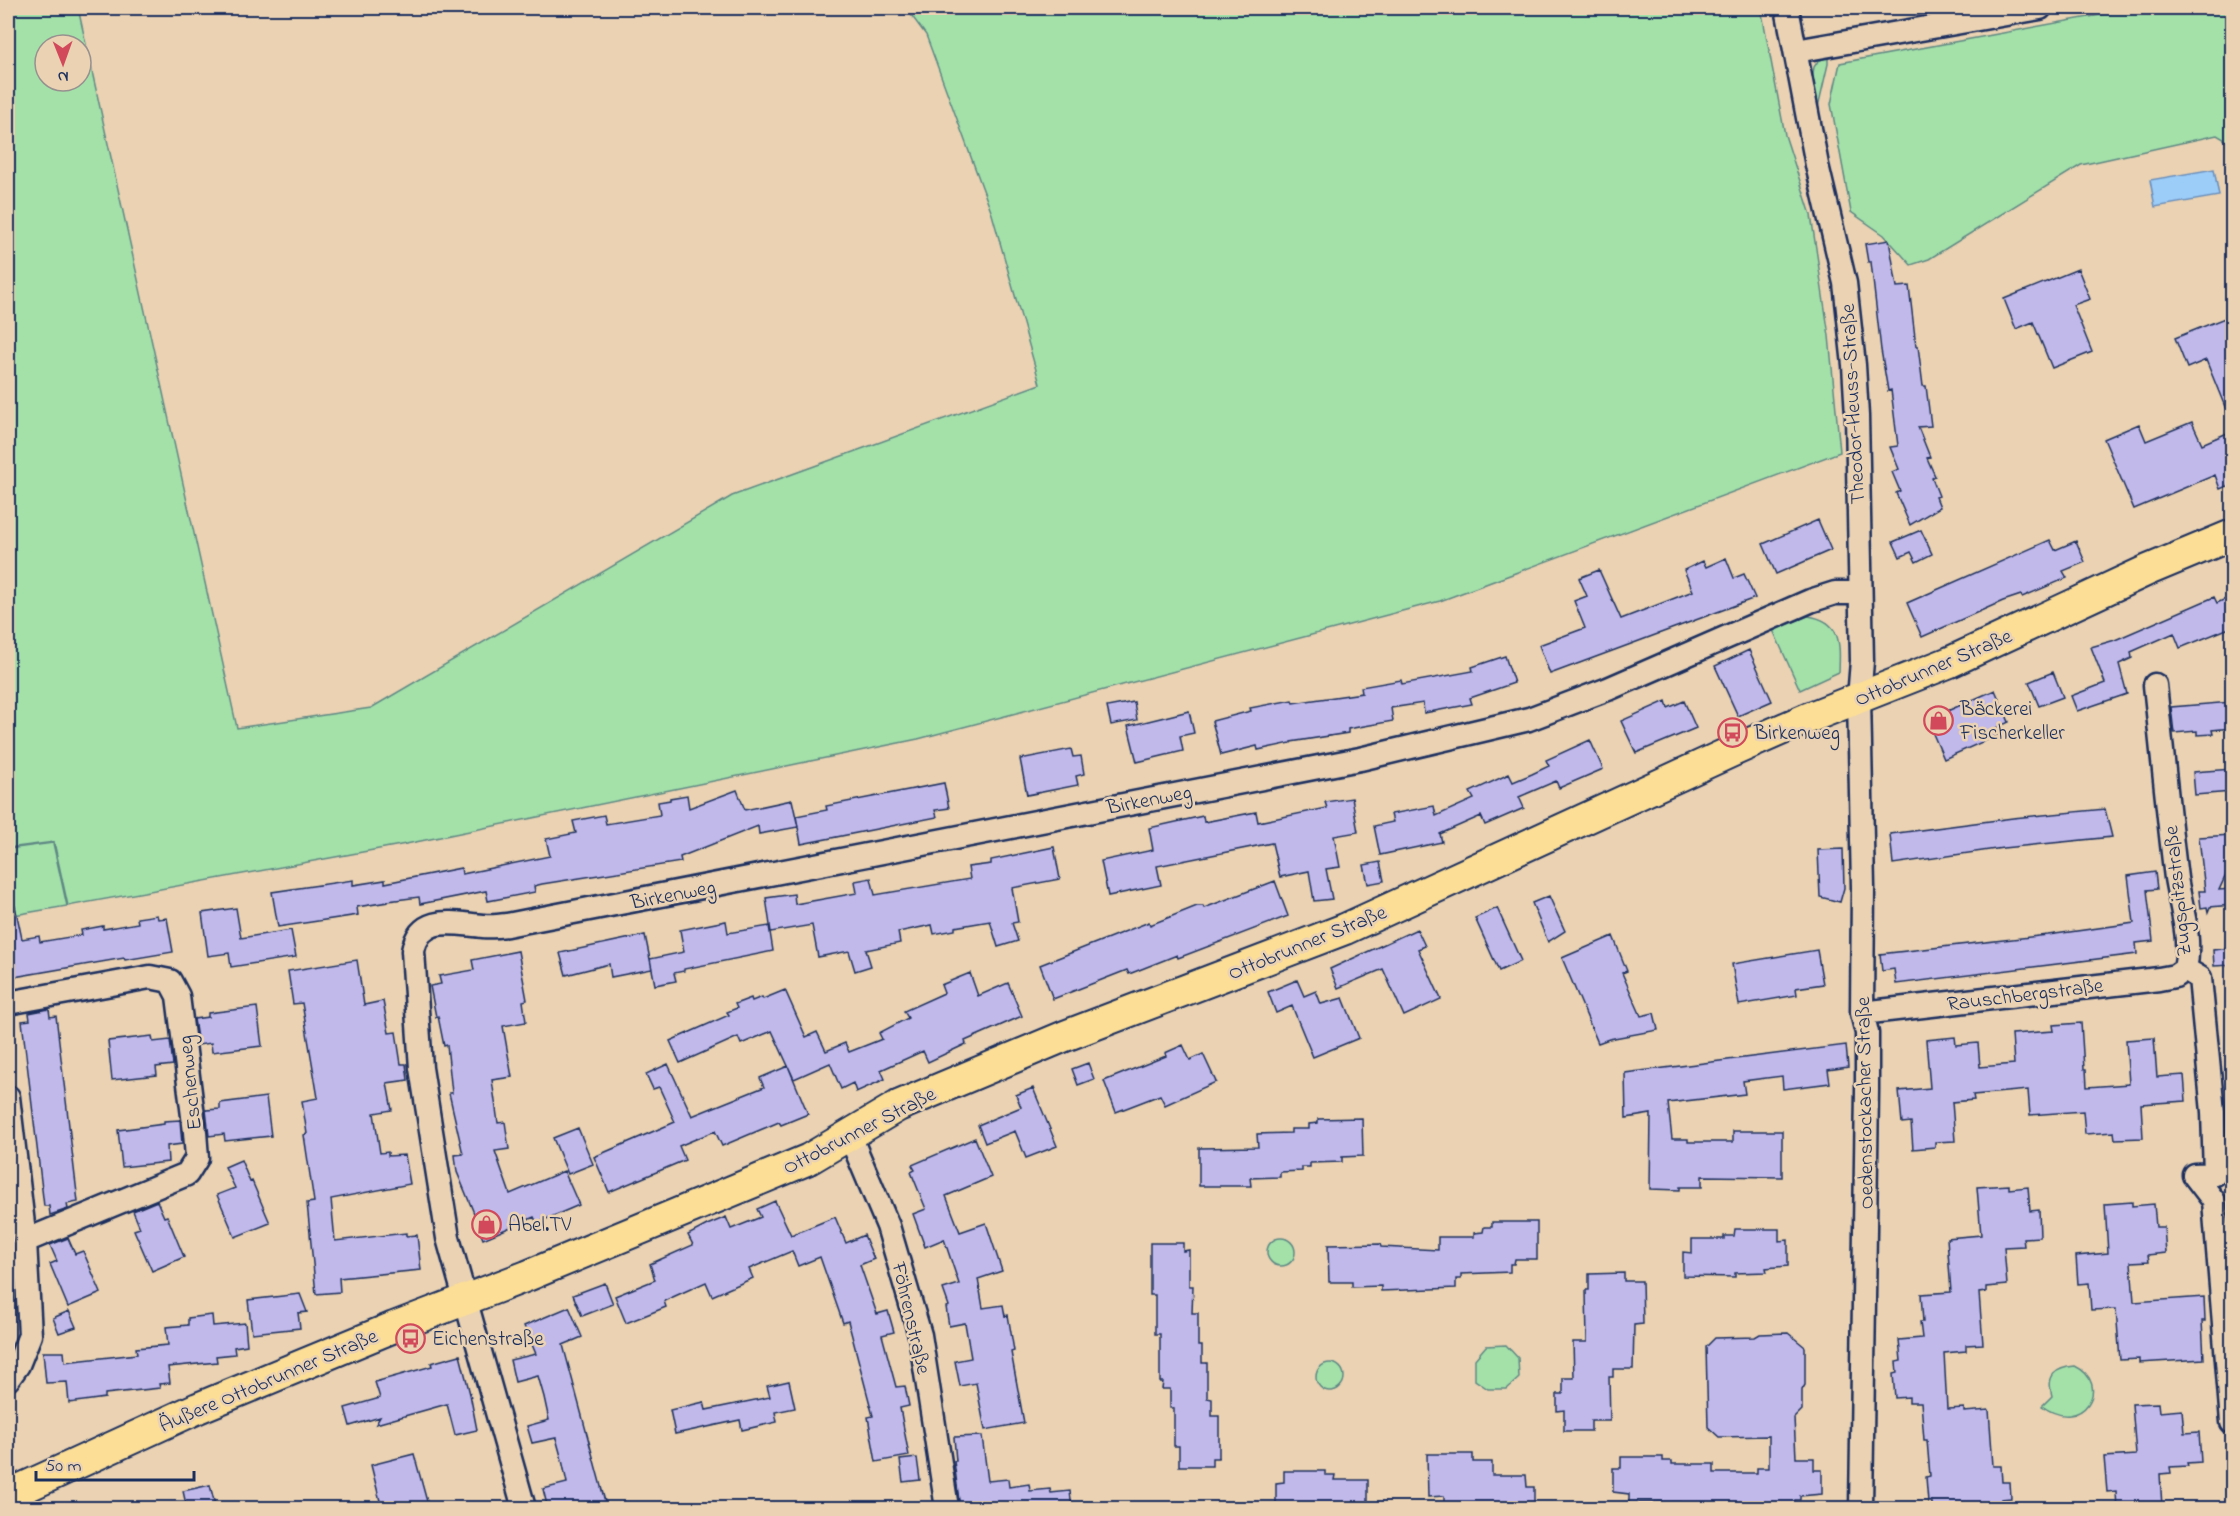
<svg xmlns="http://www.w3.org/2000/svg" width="2240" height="1516" viewBox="0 0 2240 1516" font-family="'Indie Flower',sans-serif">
<rect width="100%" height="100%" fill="#ead2b2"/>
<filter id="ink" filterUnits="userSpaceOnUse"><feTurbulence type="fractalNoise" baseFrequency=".0167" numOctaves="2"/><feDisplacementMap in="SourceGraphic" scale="12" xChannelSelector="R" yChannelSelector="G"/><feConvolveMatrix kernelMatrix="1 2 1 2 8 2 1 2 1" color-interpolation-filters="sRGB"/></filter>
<g filter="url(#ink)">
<path fill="#a3e1a9" stroke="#5f8884" stroke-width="1.5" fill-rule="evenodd" d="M8 8H78L237 728 371 708 732 496 1040 384 992 214 926 35 906 8H1761L1785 135 1811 215 1829 336 1840 452 1440 601 918 739 406 844 68 906 54 842 8 848ZM45 45H81V81H45Z
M2138 8H2232V144L2217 135 2081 165 1929 259 1911 265 1884 235 1851 212 1831 104 1840 63Z
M1828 57V64L1818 107 1812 80 1814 67 1818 61Z
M1808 616C1842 621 1840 644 1839 672L1800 690 1773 630Z
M53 843 67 906 8 916V849Z
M1267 1252a14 14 0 1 1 28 0a14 14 0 1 1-28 0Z
M1506 1345 1518 1358 1519 1378 1507 1389H1488L1475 1380V1359L1486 1346Z
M1316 1377a14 14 0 1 1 28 0a14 14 0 1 1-28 0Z
M2075 1366C2113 1384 2083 1436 2042 1406L2052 1396C2046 1375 2055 1368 2075 1366Z"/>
<path fill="#9cccf8" stroke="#688dba" stroke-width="1.5" d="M2214 169 2219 196 2155 207 2150 180Z"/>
<path fill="#c1b9ea" stroke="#1b2f5e" stroke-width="1.5" d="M1889 240 1897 287 1909 286 1916 346H1918L1923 386H1926L1931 426 1918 427 1930 457 1927 458 1935 476 1932 478 1939 496 1936 497 1940 507 1910 525 1896 493 1900 491 1892 472 1899 469 1890 447 1898 446 1891 390 1888 391 1881 350 1871 262H1868L1865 244Z
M2078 269 2090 299 2073 305 2092 352 2052 368 2033 322 2016 329 2004 299Z
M2232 315V424L2206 360 2187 368 2175 338Z
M2192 422 2202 444 2232 431V484L2220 489 2215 475 2134 509 2104 439 2139 424 2146 441Z
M1818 520 1831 550 1776 574 1763 544Z
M1921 530 1932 554 1916 562 1911 552 1900 557 1893 542Z
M2050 540 2055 550 2076 541 2085 562 2063 571 2067 578 2022 597 2021 595 2003 601 1922 637 1907 603Z
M1726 558 1734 578 1744 574 1755 598 1550 674 1539 645 1585 628 1574 601 1587 596 1579 578 1599 570 1621 619 1693 591 1684 570 1703 561 1706 567Z
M2232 596V627L2180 648 2174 633 2131 652 2132 658 2119 664 2127 694 2077 711 2071 696 2105 683 2091 647 2115 640 2214 597 2217 603Z
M1749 650 1772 701 1738 716 1715 666Z
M1505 656 1514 683 1470 698 1472 704 1424 713 1423 703 1391 708 1393 721 1348 729V733L1291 742V743L1258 750 1257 746 1221 755 1212 721 1251 711 1250 708 1292 700 1293 703 1362 693 1361 687 1401 680 1402 684 1473 671 1472 667Z
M2053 672 2063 697 2039 706 2029 682Z
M1995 690 2009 722 1996 728 2000 734 1944 759 1927 720Z
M1666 701 1668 708 1684 701 1696 728 1636 753 1621 721Z
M1134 702 1137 720 1111 725 1107 707Z
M2232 702V728L2212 730 2213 734 2197 735V731L2174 733 2171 707Z
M1189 711 1194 733 1180 736 1183 751 1137 762 1128 726Z
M1590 740 1603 769 1559 788 1556 781 1519 797 1524 808 1485 825 1481 816 1440 834 1442 842 1380 855 1374 826 1393 822 1391 814 1434 806 1436 816 1474 799 1470 792 1509 774 1513 782 1532 774 1549 766 1546 760Z
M1071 749 1073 757 1081 756 1084 774 1076 776 1078 785 1027 795 1020 759Z
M2232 769V792L2195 795 2193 772Z
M944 783 949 808 935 810 937 817 801 844 796 816 827 810 826 806Z
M737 790 745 810 792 800 798 827 759 834 758 826 680 857 681 862 542 884 534 886 535 892 488 901 486 891 420 904 419 897 388 901V902L357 907 358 915 278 927 272 892 353 880V885L385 880V883L461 868 462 874 550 856 546 839 576 833 573 821 604 815 606 824 660 815 658 802 670 800V798L687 795 689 808Z
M1352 798 1358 832 1334 836 1340 867 1326 869 1332 899 1314 901 1309 871 1280 877 1272 843 1157 866 1161 885 1108 896 1101 861 1153 850 1149 828 1203 816 1204 822 1256 812 1258 822 1327 808 1325 802Z
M2105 809 2112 837 2003 848 1893 864 1890 834 2013 818Z
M2232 835V862L2219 890 2232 889V905L2210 907 2208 912 2207 907 2201 908 2199 891H2205L2199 837Z
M1054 847 1060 879 1012 888 1018 922 1012 923 1018 941 998 947 990 921 955 927V930L934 934 932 925 898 932 900 943 866 950 871 966 855 971 849 951 818 957 812 925 771 932 766 898 794 894 795 904 857 893 855 881 871 878 875 895 970 879 968 867 991 864V860Z
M1843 849 1844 888 1840 902 1820 897 1818 850Z
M1380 862 1384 881 1368 884 1364 865Z
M2155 872 2157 889 2147 890 2153 941 2136 943 2137 954 1896 984 1894 969 1882 971 1880 954 2048 935 2134 923 2128 876Z
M1275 881 1288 916 1178 958 1177 955 1129 974 1127 970 1053 999 1040 965 1149 922 1150 925 1197 906H1203L1204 908Z
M1549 896 1565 931 1548 942 1532 903Z
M15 906 22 939 39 936 40 942 82 935 81 930 103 926V929L138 923 137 918 157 915 158 919 167 918 173 952 125 960 124 958 8 978V907Z
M236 908 241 938 291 930 296 957 231 967 229 953 208 956 202 913Z
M1497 908 1521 961 1499 971 1475 918Z
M726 921 728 933 769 926 773 951 684 969V971L674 973 676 981 655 985 650 959 684 952 680 930Z
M1417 929 1425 946 1418 949 1441 999 1404 1016 1383 969 1338 988 1330 969Z
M645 935 652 969 611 977 609 964 566 975 560 953Z
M1613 936 1627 971 1622 973 1641 1016 1654 1013 1658 1030 1609 1039 1598 1043 1562 958Z
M2232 948V965L2214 966 2213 950Z
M1817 950 1823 984 1796 988 1797 995 1739 1005 1732 964Z
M518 951 527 1000 523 1001 526 1022 503 1026 512 1077 492 1080 498 1123 505 1122 509 1149 495 1151 510 1194 564 1171 579 1205 537 1223 534 1217 483 1239 475 1219 476 1218 457 1172 455 1155 463 1154 449 1093H452L447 1045 444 1046 438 1016 436 1017 430 986 441 984 439 976 474 970 472 960Z
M357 960 364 1005 383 1001 389 1033 396 1032 401 1064H406L408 1080 387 1083 392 1110 374 1113 380 1153 388 1152V1156L405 1155 410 1184 331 1199 335 1241 406 1233V1236L417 1235 421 1270 339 1278 340 1292 316 1294 307 1203 314 1202 304 1135 307 1134 302 1101 318 1098 302 1003 293 1004 288 971Z
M970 973 978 996 1008 983 1022 1016 965 1041 966 1044 928 1062 923 1051 881 1070 885 1079 856 1092 853 1083 841 1089 830 1063 794 1079 772 1031 741 1044 738 1037 680 1063 670 1041 729 1015 727 1012 737 1008 735 1004 751 998 752 1001 762 997 763 999 785 990 806 1037 817 1032 826 1051 845 1043 849 1052 882 1039 879 1033 908 1018 904 1011 944 993 941 985Z
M1297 980 1304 996 1316 991 1321 1004 1343 998 1359 1038 1313 1057 1292 1006 1276 1013 1268 992Z
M257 1007 262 1046 212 1052 211 1043 198 1045 194 1019 208 1017V1013Z
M49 1009 50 1017 56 1016 78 1202 67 1204 68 1209 50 1215 49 1206H44L22 1021 30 1020 29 1013Z
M2081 1023 2084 1069H2086L2087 1087 2129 1084 2126 1040 2154 1038 2157 1077 2184 1075 2186 1101 2141 1104 2143 1138 2115 1139 2114 1132 2085 1134 2083 1111 2030 1115 2028 1090 1973 1095 1974 1100 1952 1102 1955 1141 1935 1142V1147L1913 1149 1911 1122 1902 1123 1899 1091 1930 1088 1926 1040 1955 1037 1956 1045 1978 1043 1980 1067 2014 1064 2012 1034 2054 1031 2053 1025Z
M152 1036 153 1042 170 1040 173 1065 156 1067 157 1075 112 1080 108 1041Z
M1183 1045 1190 1060 1203 1054 1216 1082 1165 1105 1160 1095 1116 1112 1104 1081 1166 1056 1165 1053Z
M1846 1045 1848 1067 1828 1070 1830 1083 1783 1089 1782 1076 1743 1081 1745 1094 1668 1103 1672 1139H1688V1142H1733V1131H1782V1177L1702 1176V1187H1680V1190L1650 1189 1651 1114 1626 1118 1625 1073Z
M1088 1063 1094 1079 1078 1085 1072 1069Z
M668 1064 692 1116 764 1087 760 1078 788 1066 808 1114 781 1125 779 1122 722 1146 715 1131 679 1146 685 1160 609 1192 594 1157 675 1122 659 1087 653 1089 646 1074Z
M1033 1088 1057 1146 1026 1158 1015 1131 985 1143 978 1125 1021 1107 1016 1095Z
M266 1097 271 1136 225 1141 224 1134 209 1136 206 1110 220 1109V1103Z
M1362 1118 1363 1156 1342 1157V1162L1310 1163V1167H1302V1171L1280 1172V1177L1250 1178 1251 1186H1199V1148L1258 1147 1257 1134 1291 1133V1129H1309V1124L1318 1123V1119Z
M180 1120 182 1144 167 1146 168 1162 122 1167 118 1130 164 1124V1121Z
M578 1128 593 1164 568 1174 553 1138Z
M975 1138 991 1177 946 1196 960 1232 986 1223 1002 1271 978 1279 983 1308 1003 1305 1005 1316 1008 1315 1014 1351 1011 1352 1024 1423 985 1430 976 1383 960 1386 955 1361 971 1358 965 1323 949 1326 946 1307 949 1306 943 1289 959 1284 944 1239 925 1247 913 1214 926 1209 911 1172 915 1170 912 1165Z
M241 1160 250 1182 252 1181 270 1223 235 1237 217 1195 235 1188 225 1167Z
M2009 1185V1189L2028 1187 2030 1211 2039 1210 2040 1237 2023 1238 2024 1246 2004 1247 2007 1285 1986 1287V1292L1979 1293 1983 1344 1966 1345V1351L1944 1353 1947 1409 1964 1408V1412L1989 1410 1993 1466H2001L2002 1482H2010L2011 1498 2001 1499 2002 1509H1932V1502H1928L1926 1477 1930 1476 1927 1440H1924L1921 1402H1909V1397L1895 1398 1893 1374 1897 1373 1896 1362 1901 1361 1899 1340 1922 1338 1920 1322H1923L1921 1294 1951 1292 1947 1238 1981 1235 1977 1187Z
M157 1201 164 1217 167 1216 184 1257 152 1271 134 1230 140 1228 133 1211Z
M775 1201 791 1235 835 1217 846 1243 864 1235 874 1259 860 1265 877 1314 888 1311 894 1332 882 1335 896 1387 905 1386 909 1406 900 1408 909 1456 876 1462 868 1417 873 1416 848 1321 843 1323 820 1257 798 1266 792 1251 749 1269 753 1278 712 1296 706 1282 664 1301 666 1307 626 1323 615 1296 655 1280 650 1264 693 1245 688 1235 707 1225 726 1217 731 1229 761 1217 757 1209Z
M2132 1202V1206L2154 1204 2156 1227H2164L2166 1253 2148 1255 2149 1261 2131 1262 2134 1302 2204 1297 2205 1321H2202L2204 1359 2139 1363V1359L2120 1360 2116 1309 2091 1310 2089 1283 2078 1284 2076 1256 2108 1253 2105 1204Z
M1492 1222H1537V1259H1515L1514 1264H1510V1272L1461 1274V1279H1456V1288L1381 1291V1286L1352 1287V1282H1329L1328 1245 1380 1244 1381 1247 1438 1250V1237H1474V1233L1483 1232 1484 1227H1492Z
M1735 1229H1779V1241L1788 1240V1266L1766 1268 1767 1272 1735 1273V1277L1683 1276V1252L1692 1253V1239H1724V1236H1734Z
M68 1238 75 1254 83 1251 101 1293 68 1307 50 1264 57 1261 50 1245Z
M1150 1243H1183V1251L1189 1250V1286H1193L1192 1313H1198V1346H1202V1363H1207V1398L1212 1399V1416H1219V1458H1212V1466H1179V1446H1174V1408H1170V1389H1162L1163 1382H1160V1334H1155V1295H1150Z
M1624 1273V1281H1642L1643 1324 1634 1325 1633 1369H1613V1377H1609L1610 1421H1591V1431H1564V1410L1557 1411V1394H1563V1378H1574L1573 1342H1587L1586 1290H1589V1274Z
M605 1283 613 1304 582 1316 573 1295Z
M300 1294 307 1312 298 1313 300 1328 252 1333 248 1300Z
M569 1307 582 1337 563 1345 607 1509H548L543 1489 567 1483 562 1460 556 1438 532 1443 527 1426 549 1420 544 1397 538 1376 515 1382 510 1360 536 1354 524 1326Z
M69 1311 76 1327 59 1333 53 1318Z
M212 1315 213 1326 245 1323 247 1345 234 1347 235 1354 216 1356 217 1362 168 1367 170 1383 159 1384 160 1388 105 1394V1398L69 1403 67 1382 46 1383 43 1352H64L65 1362 137 1354 136 1348 168 1345 166 1327 188 1325V1318Z
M1788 1333 1805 1347V1385L1802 1390V1410L1794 1418 1796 1458H1814V1470H1822V1494L1800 1496V1500H1795V1509H1679V1502L1629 1503V1494L1613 1492V1468H1621V1457H1663V1461H1672V1464H1714V1473H1757V1468H1769V1436L1719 1437 1708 1427 1706 1347 1715 1338 1755 1337 1760 1334Z
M460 1355 470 1394 477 1430 455 1435 447 1404 376 1424 380 1417 350 1426 345 1408 380 1398 375 1382 432 1366 431 1363Z
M789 1381 795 1408 775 1412 777 1422 742 1430 740 1420 675 1434 670 1410 704 1402 706 1410 770 1397 767 1386Z
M2158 1403 2159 1412 2182 1410 2184 1433 2199 1432 2201 1462 2187 1463 2188 1466 2170 1467 2171 1473 2160 1474 2162 1507 2117 1509 2116 1491 2107 1492 2104 1457 2136 1455 2132 1404Z
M982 1436 988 1481 1008 1479 1009 1487 1029 1484 1030 1491 1050 1489 1051 1493 1070 1491 1072 1509H960L954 1461H956L954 1437Z
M414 1454 429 1509H382L371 1465Z
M1427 1454H1473V1462H1492V1475H1526L1527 1487H1534V1509L1444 1508V1496L1428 1497Z
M917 1458 920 1480 903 1482 900 1460Z
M1284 1471H1325V1475H1335L1334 1480H1368V1509L1276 1507V1483L1284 1482Z
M210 1485 216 1509H187L183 1491Z"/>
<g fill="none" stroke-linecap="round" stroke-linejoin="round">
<defs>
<path id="minor" d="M1787 8 1817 165 1845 283 1854 365 1857 416 1862 661 1859 698 1863 887 1862 1013 1867 1033V1090L1861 1508
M1796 51 2040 8
M2155 685C2162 749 2168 814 2176 878 2181 908 2192 939 2185 969
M2185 969 2200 978 2213 1112 2215 1174 2194 1175
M8 1003 150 977 170 981 178 996 195 1132 197 1158 187 1174 25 1241
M1862 1013 2159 979 2175 976 2185 969
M8 1097 25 1241 30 1335 18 1365 8 1379
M850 1136 888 1226 920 1335 947 1508
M2194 1175 2214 1201 2232 1422
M524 1508 448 1238 421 1068 413 951C420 913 455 924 483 926 491 927 499 926 507 925L1360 759 1529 719 1608 689 1810 601 1835 593H1859"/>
<path id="major" d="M8 1495 198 1408 394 1327 527 1276 809 1159 898 1106 1065 1036 1345 929 1737 749 1808 718 1950 662 2148 570 2232 535"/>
</defs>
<use href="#minor" stroke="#1b2f5e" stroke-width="27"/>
<use href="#major" stroke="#1b2f5e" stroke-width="34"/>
<use href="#minor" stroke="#ead2b2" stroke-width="22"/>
<use href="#major" stroke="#fcde96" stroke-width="30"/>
</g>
</g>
<defs>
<symbol id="shop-ring" viewBox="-11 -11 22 22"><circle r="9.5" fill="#ead2b2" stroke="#d1495b" stroke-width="1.5"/><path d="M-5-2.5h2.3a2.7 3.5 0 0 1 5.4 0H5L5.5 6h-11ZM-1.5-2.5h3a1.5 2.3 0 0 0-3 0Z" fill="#d1495b"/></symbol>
<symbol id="bus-ring" viewBox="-11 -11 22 22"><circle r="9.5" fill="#ead2b2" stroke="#d1495b" stroke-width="1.5"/><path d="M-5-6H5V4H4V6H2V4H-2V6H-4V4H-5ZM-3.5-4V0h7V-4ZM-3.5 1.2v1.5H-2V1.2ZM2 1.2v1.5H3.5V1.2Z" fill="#d1495b"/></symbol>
</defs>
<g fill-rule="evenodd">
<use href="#shop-ring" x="1922" y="704" width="33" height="33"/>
<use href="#bus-ring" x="1716" y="716" width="33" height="33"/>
<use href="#shop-ring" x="470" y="1208" width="33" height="33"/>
<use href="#bus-ring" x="394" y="1322" width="33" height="33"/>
</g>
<g text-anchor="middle" stroke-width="5" stroke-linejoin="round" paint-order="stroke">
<g font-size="21" fill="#1b2f5e" stroke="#ead2b2">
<text transform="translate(1852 404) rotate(-93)" y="7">Theodor-Heuss-Straße</text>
<text transform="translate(1933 667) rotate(-23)" y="7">Ottobrunner Straße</text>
<text transform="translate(1149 799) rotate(-11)" y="7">Birkenweg</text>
<text transform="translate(2177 891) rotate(-96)" y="7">Zugspitzstraße</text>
<text transform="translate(673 894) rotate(-11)" y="7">Birkenweg</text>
<text transform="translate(1307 942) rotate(-22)" y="7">Ottobrunner Straße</text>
<text transform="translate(2025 994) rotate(-7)" y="7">Rauschbergstraße</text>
<text transform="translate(189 1083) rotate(-96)" y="7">Eschenweg</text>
<text transform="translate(1864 1103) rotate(-91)" y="7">Oedenstockacher Straße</text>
<text transform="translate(859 1130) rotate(-27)" y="7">Ottobrunner Straße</text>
<text transform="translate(912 1318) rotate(77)" y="7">Föhrenstraße</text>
<text transform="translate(268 1380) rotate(-23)" y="7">Äußere Ottobrunner Straße</text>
</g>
<g font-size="21" fill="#1b2f5e" stroke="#ead2b2" text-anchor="start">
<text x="1960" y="715">Bäckerei<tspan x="1960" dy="24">Fischerkeller</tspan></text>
<text x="1754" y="739">Birkenweg</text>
<text x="508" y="1231">Abel.TV</text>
<text x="432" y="1345">Eichenstraße</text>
</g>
</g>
<rect width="2240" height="1516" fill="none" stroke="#ead2b2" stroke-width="30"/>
<rect x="15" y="15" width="2210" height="1486" fill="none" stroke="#1b2f5e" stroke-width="2" filter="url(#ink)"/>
<g transform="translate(63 63) rotate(179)"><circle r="28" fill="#ead2b2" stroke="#979190" stroke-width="1.5"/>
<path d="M0-4.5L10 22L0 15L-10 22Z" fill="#d1495b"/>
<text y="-9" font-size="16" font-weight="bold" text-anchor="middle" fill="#1b2f5e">N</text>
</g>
<path d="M36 1471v9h158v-9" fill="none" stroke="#1b2f5e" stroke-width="3"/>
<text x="45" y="1471" font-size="18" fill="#1b2f5e" stroke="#ead2b2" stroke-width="4.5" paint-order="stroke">50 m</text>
</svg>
